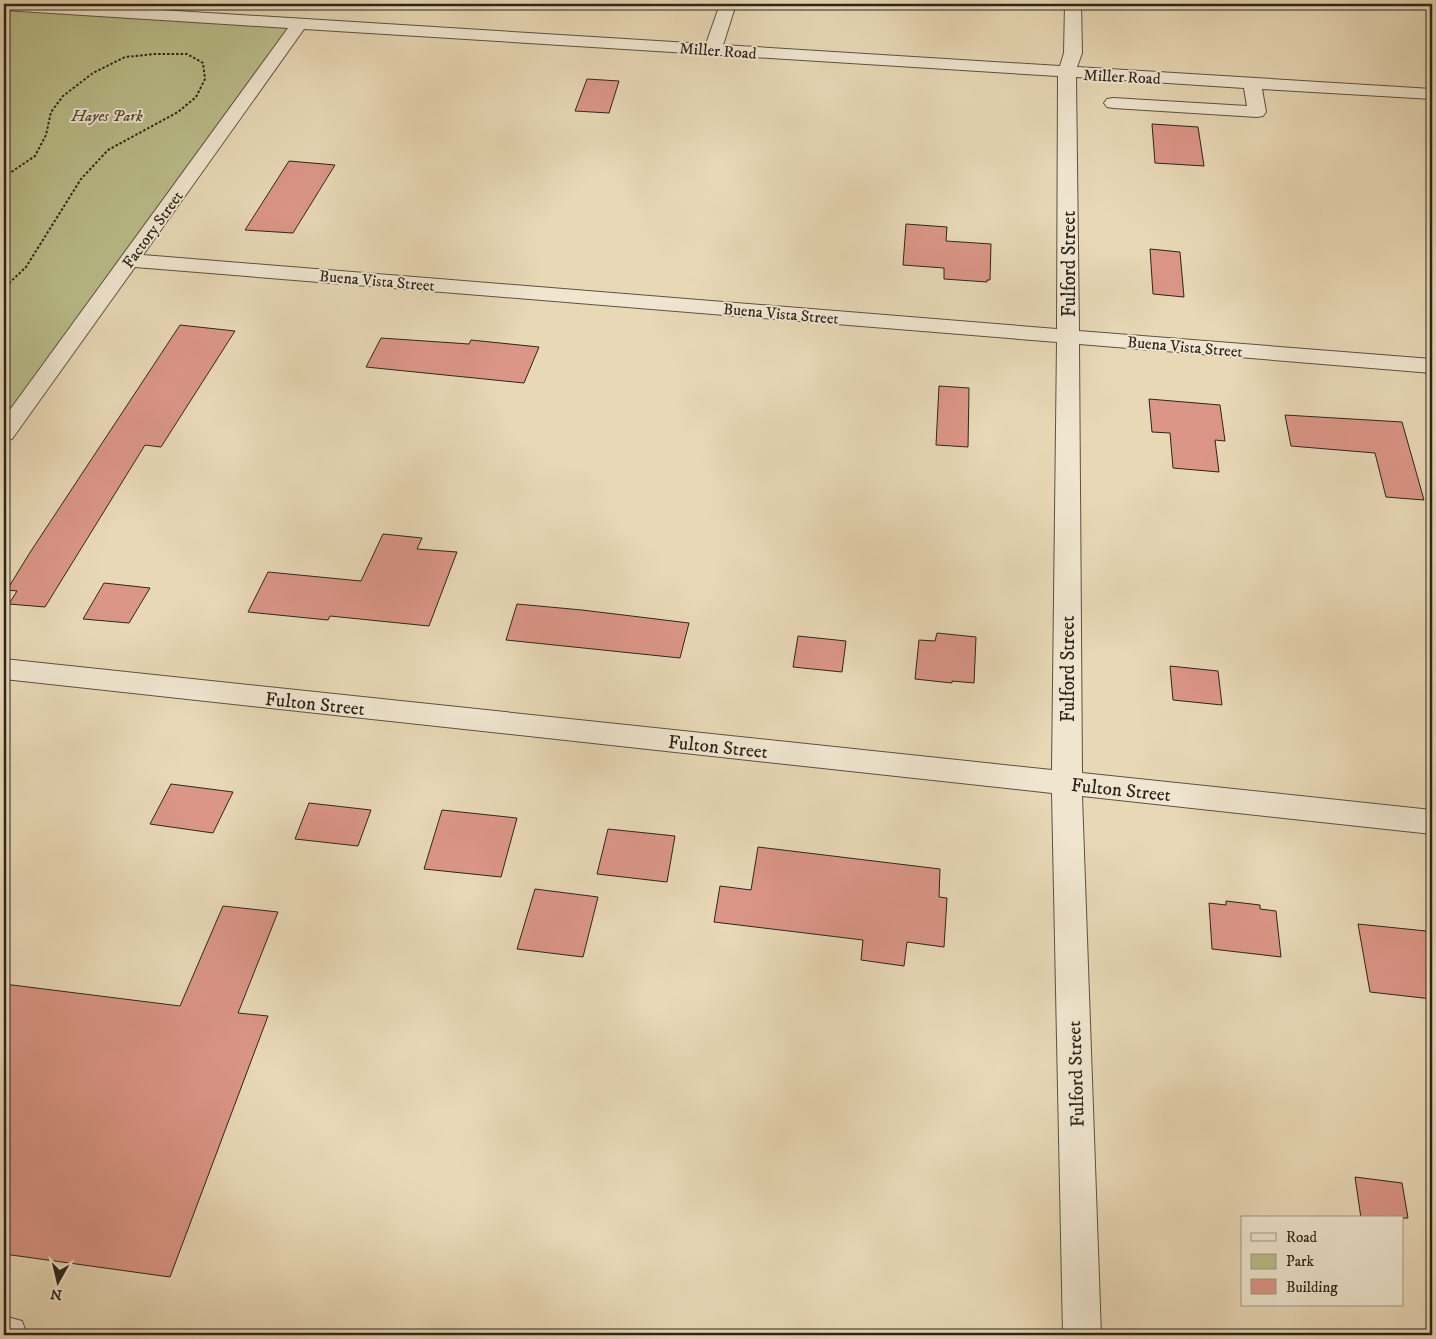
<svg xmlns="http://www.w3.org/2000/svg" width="1436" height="1339" viewBox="0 0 1436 1339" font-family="'IM FELL DW Pica',serif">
<rect width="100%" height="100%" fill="#e8d8b6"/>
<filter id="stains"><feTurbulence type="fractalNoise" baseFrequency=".004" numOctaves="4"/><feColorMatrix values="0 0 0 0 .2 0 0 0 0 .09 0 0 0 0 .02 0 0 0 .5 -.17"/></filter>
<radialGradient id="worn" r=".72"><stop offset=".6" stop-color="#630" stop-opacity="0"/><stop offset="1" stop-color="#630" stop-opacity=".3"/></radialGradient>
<path fill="#babe8b" stroke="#747253" d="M4 5 299 24 4 434Z"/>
<path fill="#db9687" stroke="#2d251b" d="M587 79 619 81 609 113 575 111Z
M1152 124 1198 127 1204 166 1155 163Z
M289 161 335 165 293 233 245 230Z
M906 224 947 227 946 241 991 244 990 280H987V282L944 279V268L903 265Z
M1150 249 1180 252 1184 297 1153 294Z
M180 325 235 331 161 447 145 445 45 607 9 604 17 591 7 590 29 554Z
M381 338 469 344 471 340 539 347 524 383 366 367Z
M939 386 969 388 968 447 936 445Z
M1149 399 1220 405 1225 441 1215 440 1219 472 1173 468 1170 433 1152 432Z
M1285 415 1402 422 1424 500 1386 497 1375 453 1291 446Z
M383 534 422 538 417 549 457 552 429 626 330 616 328 620 248 612 268 572 361 581Z
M104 583 150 588 129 623 83 619Z
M517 604 582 610 689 623 680 658 506 640Z
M937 633 976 637 974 683 952 681V683L915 679 919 640 935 641Z
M798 636 846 641 842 672 793 667Z
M1170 666 1218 671 1222 705 1173 700Z
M171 784 233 792 213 833 150 824Z
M309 803 371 810 358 846 295 839Z
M442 810 517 818 501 877 424 869Z
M608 829 675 836 667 882 597 874Z
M758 847 940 869 939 897 947 898 944 947 907 942 904 966 861 960 863 940 714 922 720 886 751 890Z
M535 889 598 897 583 957 517 949Z
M1226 901 1260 905V909L1276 911 1281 957 1212 949 1209 903 1226 905Z
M223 906 278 912 238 1013 268 1016 170 1277 4 1254V984L180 1006Z
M1358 924 1426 931 1432 962V999L1370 992Z
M1355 1177 1402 1183 1408 1218H1361Z"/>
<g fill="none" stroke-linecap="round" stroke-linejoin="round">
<defs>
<path id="minor" d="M4 4H64L706 44 720 4H736L723 45 1060 66 1064 53 1065 4H1081L1082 53 1077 67 1432 89V99L1262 89 1266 112 1263 116 1257 117 1113 108 1107 107 1104 103 1107 99 1113 98 1247 106 1244 88 1076 77 1079 331 1432 359V373L1079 344 1082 773 1432 810V834L1082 796 1101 1335H1063L1052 793 4 679V659L1052 770 1057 342 135 267 12 439 4 441V418L288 28 4 10ZM304 29 1058 76 1057 329 143 255Z
M4 1316 22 1321 27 1335H4Z"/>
</defs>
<use href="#minor" stroke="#5c5242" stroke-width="2"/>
<path stroke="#2d251b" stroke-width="2" stroke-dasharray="2.5 2" stroke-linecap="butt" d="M4 177 35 156 46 135 51 112 63 96 93 73 125 57 155 54H187L203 63 205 79 196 97 178 112 108 150 81 179 26 267 4 288"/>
<use href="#minor" fill="#f0e6d0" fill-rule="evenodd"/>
</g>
<g text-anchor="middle" stroke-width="4" stroke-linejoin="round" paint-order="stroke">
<g font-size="16" fill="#2d251b" stroke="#f0e6d0">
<text transform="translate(718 50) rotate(4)" y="6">Miller Road</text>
<text transform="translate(1122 76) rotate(3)" y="6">Miller Road</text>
<text transform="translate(152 229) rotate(-54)" y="6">Factory Street</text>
<text transform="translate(377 280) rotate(5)" y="6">Buena Vista Street</text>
<text transform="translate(781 313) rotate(5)" y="6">Buena Vista Street</text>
<text transform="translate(1185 346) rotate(5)" y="6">Buena Vista Street</text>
</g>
<g font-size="16" font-style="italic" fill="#504b37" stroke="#f0e6d0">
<text x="107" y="121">Hayes Park</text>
</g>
<g font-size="19" fill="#2d251b" stroke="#f0e6d0">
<text transform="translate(1068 264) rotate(-90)" y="7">Fulford Street</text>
<text transform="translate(1067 669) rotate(-90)" y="7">Fulford Street</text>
<text transform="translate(315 703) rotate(6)" y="7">Fulton Street</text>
<text transform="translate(718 746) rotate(6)" y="7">Fulton Street</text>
<text transform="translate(1121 789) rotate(6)" y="7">Fulton Street</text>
<text transform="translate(1075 1074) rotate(-92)" y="7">Fulford Street</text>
</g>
</g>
<rect width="1436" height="1339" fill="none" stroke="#e8d8b6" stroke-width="20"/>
<rect x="5" y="5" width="1426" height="1329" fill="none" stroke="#2d251b" stroke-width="2.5"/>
<rect x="10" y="10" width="1416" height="1319" fill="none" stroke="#2d251b"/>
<rect x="1241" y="1216" width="162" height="90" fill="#f0e6d0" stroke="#a29988"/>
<rect x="1251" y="1233" width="25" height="8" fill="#f0e6d0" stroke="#a29988"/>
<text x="1286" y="1242" font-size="15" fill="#2d251b">Road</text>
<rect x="1251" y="1254" width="25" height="15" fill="#babe8b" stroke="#a29988"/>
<text x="1286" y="1266" font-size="15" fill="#2d251b">Park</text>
<rect x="1251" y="1279" width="25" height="15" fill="#db9687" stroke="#a29988"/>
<text x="1286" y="1292" font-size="15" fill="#2d251b">Building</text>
<g transform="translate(58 1282) rotate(188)" stroke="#f0e6d0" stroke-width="4" paint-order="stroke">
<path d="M0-4L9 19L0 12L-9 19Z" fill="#2d251b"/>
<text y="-8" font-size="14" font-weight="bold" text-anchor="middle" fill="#2d251b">N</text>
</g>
<rect width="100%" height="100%" filter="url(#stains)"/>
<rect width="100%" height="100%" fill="url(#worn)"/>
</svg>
